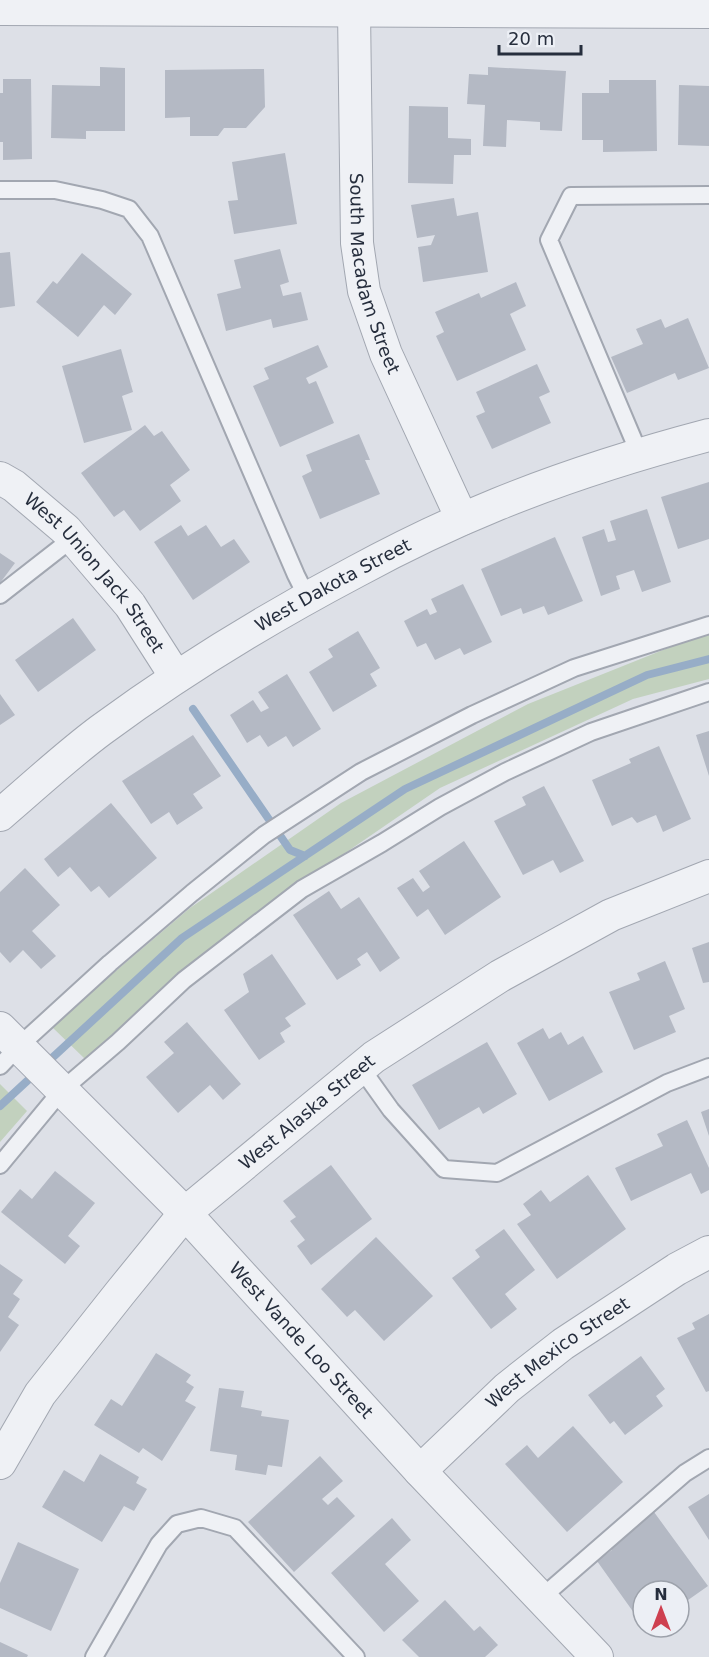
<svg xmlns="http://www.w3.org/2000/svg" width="709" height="1657" viewBox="0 0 709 1657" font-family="'DejaVu Sans',sans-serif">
<rect width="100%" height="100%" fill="#dde0e7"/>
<path fill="#c2d1be" d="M709 634V679L633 699 440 788 281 897 85 1059 51 1026 190 908 341 803 528 704 688 640Z
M0 1084 27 1111 0 1142Z"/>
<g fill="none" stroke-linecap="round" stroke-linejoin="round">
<path stroke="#97adc7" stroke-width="8" d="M193 709 290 850 305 856
M0 1106 182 938 405 789 647 675 709 659"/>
</g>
<path fill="#b4b9c4" d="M100 67 125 68V131H86V139L51 138 52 85 100 86Z
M488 67 566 71 562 131 540 130V122L507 120 506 147 483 146 485 105 467 104 469 74 488 75Z
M264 69 265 107 246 128H224L218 136H190V117L165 118V70Z
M3 79H31L32 159 3 160V142H0V93H3Z
M609 80H656L657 151 603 152V140H582V93H609Z
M679 85 709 86V146L678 145Z
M409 106 448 107V138L471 139V155H454L453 184 408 183Z
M285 153 297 224 234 234 228 201 238 200 232 162Z
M454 198 457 216 478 212 488 272 423 282 418 247 431 245 435 235 417 238 411 205Z
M280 249 289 282 280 285 283 296 301 292 308 320 273 328 271 319 226 331 217 294 241 288 234 260Z
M10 252 15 306 0 308V253Z
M82 253 132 294 115 315 104 305 78 337 36 302 53 281 57 284Z
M516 282 526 306 510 314 526 350 457 381 436 336 444 332 435 312 479 293 481 298Z
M688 318 709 368 678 380 675 373 627 393 611 357 643 344 636 329 661 319 665 328Z
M318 345 328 367 306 378 309 384 316 381 334 423 280 447 253 386 269 379 264 368Z
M121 349 133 392 122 396 132 430 84 443 62 366Z
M537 364 550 392 539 397 551 423 492 449 476 416 485 412 476 392Z
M145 425 154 436 162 431 190 470 170 485 181 501 140 531 124 510 114 517 81 473Z
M359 434 370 460H365L380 494 320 519 302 476 312 471 306 455Z
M709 482V539L678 549 661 497Z
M647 509 671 582 642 592 634 570 616 576 620 589 601 596 582 537 604 529 608 542 616 540 610 521Z
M181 525 188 536 206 525 221 547 234 539 250 562 193 600 154 542Z
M555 537 583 601 548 615 544 606 523 614 521 608 501 616 481 569Z
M0 553 15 563 0 583Z
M463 584 492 642 464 655 460 648 435 660 426 643 417 647 404 621 427 609 430 615 437 612 431 599Z
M73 618 96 650 38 692 15 660Z
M358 631 380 668 370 674 377 686 333 712 309 672 333 657 328 649Z
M287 674 321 729 293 747 286 736 268 747 260 735 247 743 230 715 253 700 261 712 269 708 258 692Z
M0 694 15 715 0 725Z
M709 731V776L696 735Z
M193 735 221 776 193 794 203 808 177 825 169 812 151 824 122 781Z
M659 746 691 819 663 832 656 815 637 823 632 817 612 826 592 780 631 763 629 759Z
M544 786 584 861 560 873 553 860 523 875 494 821 526 805 522 797Z
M111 803 157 858 109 898 99 886 91 892 70 867 58 877 44 859Z
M464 841 501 897 445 935 428 909 417 917 397 888 413 878 423 892 430 887 419 871Z
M25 868 60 905 32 931 56 956 41 969 23 950 10 963 0 952V892Z
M329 891 341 909 359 897 400 958 380 972 367 952 357 959 361 965 337 980 293 915Z
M709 942V982L703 983 692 948Z
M272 954 306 1004 285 1018 291 1026 280 1033 285 1042 259 1060 224 1010 249 992 243 974Z
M665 961 685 1009 669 1016 676 1032 634 1050 609 992 640 980 637 973Z
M187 1022 241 1084 223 1100 210 1085 178 1113 146 1077 174 1053 164 1042Z
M543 1028 549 1039 561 1032 568 1045 583 1036 603 1072 549 1101 517 1043Z
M487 1042 517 1094 483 1114 479 1107 439 1130 412 1085Z
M709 1109V1136L701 1112Z
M687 1120 709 1168V1190L701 1194 691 1173 631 1201 615 1168 663 1146 657 1134Z
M331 1165 372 1219 311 1265 297 1246 305 1240 290 1221 296 1217 283 1201Z
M55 1171 95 1203 68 1236 80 1246 65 1264 1 1212 20 1189 32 1199Z
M588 1175 626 1229 557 1279 517 1224 531 1215 523 1204 541 1190 550 1202Z
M504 1229 535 1270 505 1294 517 1309 491 1329 452 1278 480 1257 475 1250Z
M376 1237 433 1296 384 1341 355 1310 347 1317 321 1289Z
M0 1264 23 1280 13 1294 20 1299 8 1317 19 1325 0 1352Z
M709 1314V1391L706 1392 677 1338 695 1329 692 1323Z
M156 1353 191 1375 186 1382 194 1387 185 1401 196 1407 162 1461 143 1448 139 1453 94 1425 111 1399 122 1406Z
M641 1356 665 1389 656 1396 663 1406 625 1435 614 1421 610 1424 588 1395Z
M219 1388 244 1391 241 1407 262 1411 261 1416 289 1420 282 1467 268 1465 266 1475 235 1470 237 1455 210 1451Z
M573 1426 623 1482 567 1532 505 1464 527 1445 538 1458Z
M100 1454 139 1477 136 1483 147 1489 134 1511 124 1506 102 1542 42 1507 64 1470 84 1482Z
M320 1456 343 1481 322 1499 328 1505 337 1497 355 1516 294 1572 248 1522Z
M709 1494V1540L688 1507Z
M654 1512 708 1586 681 1605 679 1591H643V1617L639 1620 597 1561 612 1550 608 1545Z
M392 1518 411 1540 385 1564 419 1601 384 1632 331 1573Z
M18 1542 79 1569 51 1631 0 1608V1583Z
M445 1600 474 1631 480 1626 498 1645 485 1657H419L402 1640Z
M0 1642 28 1655 27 1657H0Z"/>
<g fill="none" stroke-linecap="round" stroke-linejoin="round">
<defs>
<path id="lane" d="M0 190H55L102 200 129 209 150 236 296 575 307 597
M639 453 549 240 571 196 709 195
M0 595 73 538
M0 1066 19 1046 110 963 192 893 264 835 361 772 472 715 574 668 709 625
M361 1068 391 1110 444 1169 497 1173 667 1083 709 1067
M0 1165 62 1090 118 1042 184 980 302 889 382 843 440 807 505 772 591 732 709 692
M541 1598 685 1473 709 1458
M94 1657 159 1544 177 1524 201 1518 235 1528 356 1657"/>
<g id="street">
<path d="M0 9 709 12"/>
<path id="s1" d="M354 10 357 243 364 291 386 354 462 519"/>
<path id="s2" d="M0 478 14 486 66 530 130 605 176 677"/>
<path id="s3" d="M0 815C33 787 66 756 101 730 181 671 266 619 355 572 401 547 449 524 498 504 567 476 637 454 709 435"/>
<path id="s4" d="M0 1028 185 1213 420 1471 597 1657"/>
<path id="s5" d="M0 1463 40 1394 120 1293 185 1213 374 1057 500 976 611 915 709 876"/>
<path id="s6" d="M420 1471 507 1388 563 1344 677 1269 709 1252"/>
</g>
</defs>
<use href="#lane" stroke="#a2a7b1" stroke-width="20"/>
<use href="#street" stroke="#a2a7b1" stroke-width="34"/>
<use href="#lane" stroke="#eff1f5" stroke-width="16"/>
<use href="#street" stroke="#eff1f5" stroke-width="32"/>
</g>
<g text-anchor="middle" stroke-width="5" stroke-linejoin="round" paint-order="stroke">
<g font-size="18" fill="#262e3d" stroke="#eceff5">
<text dy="6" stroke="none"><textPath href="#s1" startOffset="266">South Macadam Street</textPath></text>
<text dy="6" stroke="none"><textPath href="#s2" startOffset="135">West Union Jack Street</textPath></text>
<text dy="6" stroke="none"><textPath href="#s3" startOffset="406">West Dakota Street</textPath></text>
<text dy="6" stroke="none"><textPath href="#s5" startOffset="470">West Alaska Street</textPath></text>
<text dy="6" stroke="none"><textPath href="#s4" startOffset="434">West Vande Loo Street</textPath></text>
<text dy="6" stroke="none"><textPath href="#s6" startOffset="182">West Mexico Street</textPath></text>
</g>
</g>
<g transform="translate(661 1609)"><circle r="28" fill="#eceff5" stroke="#9da2ab" stroke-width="1.5"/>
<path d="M0-4.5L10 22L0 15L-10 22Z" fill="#ce4050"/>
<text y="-9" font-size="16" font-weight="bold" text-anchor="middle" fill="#262e3d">N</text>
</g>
<path d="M499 45v9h82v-9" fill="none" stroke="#262e3d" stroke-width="3"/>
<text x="508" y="45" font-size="18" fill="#262e3d" stroke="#eceff5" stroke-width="4.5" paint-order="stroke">20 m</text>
</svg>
